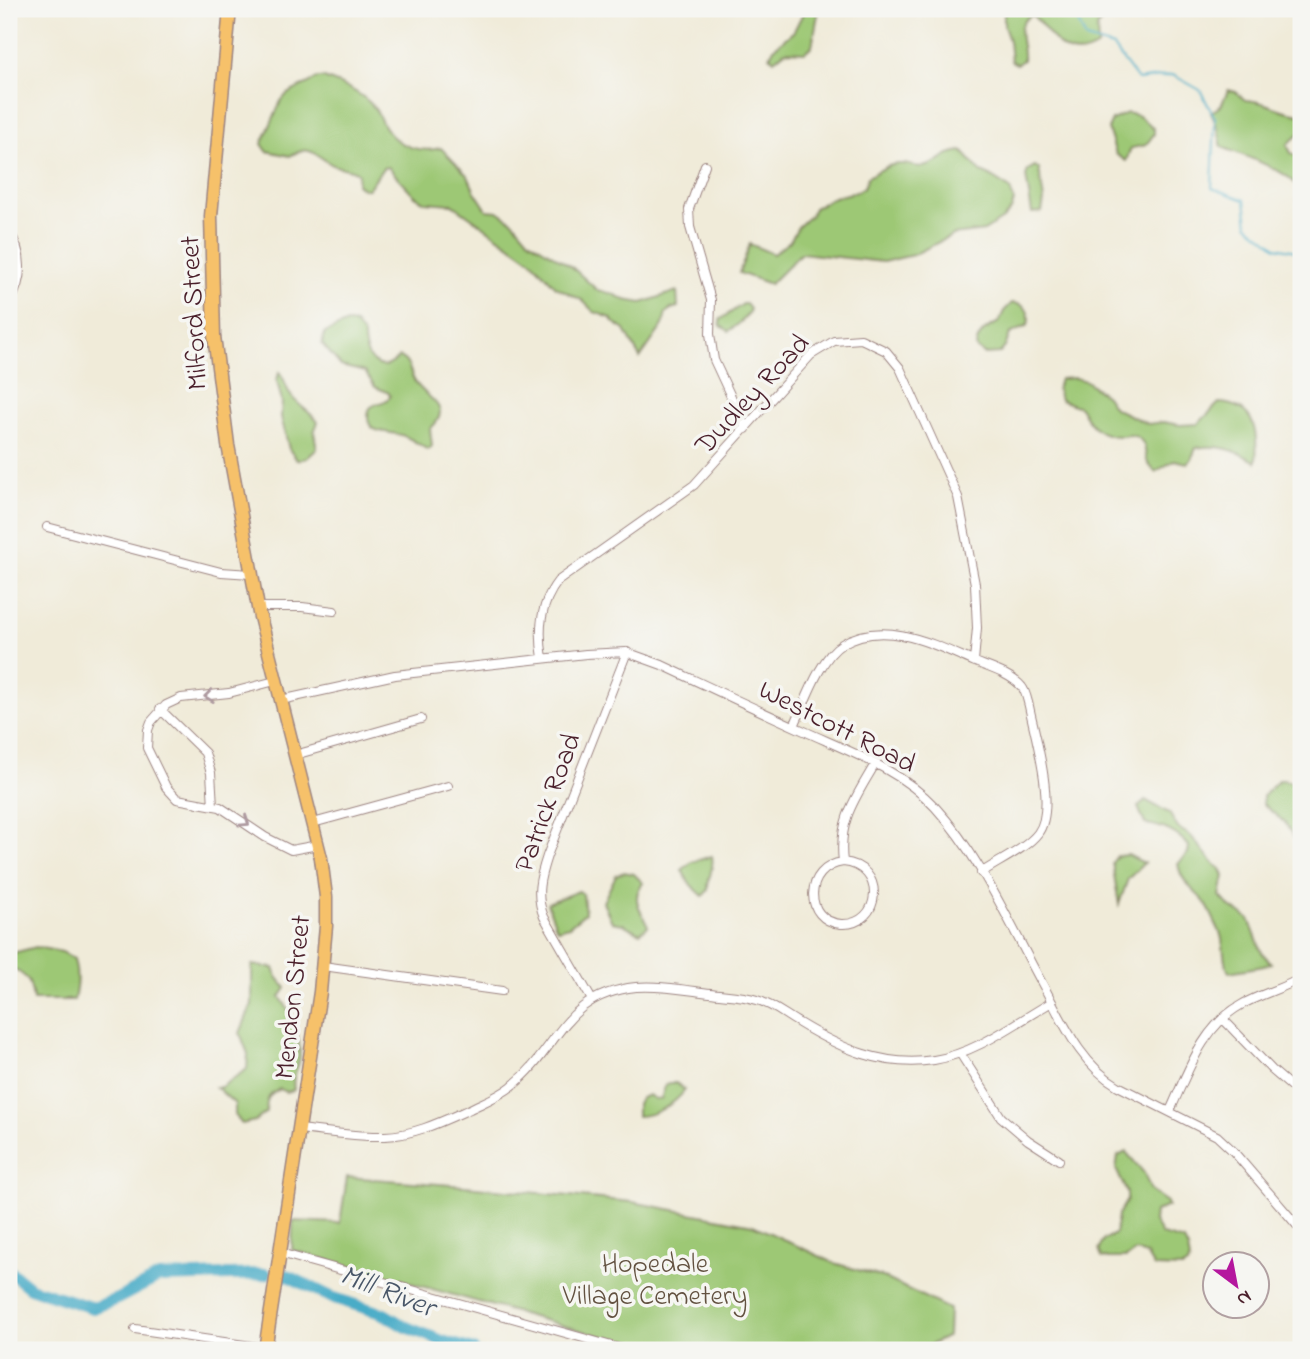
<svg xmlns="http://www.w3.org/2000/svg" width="1310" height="1359" viewBox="0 0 1310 1359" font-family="'Indie Flower',sans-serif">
<rect width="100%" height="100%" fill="#f6f6f2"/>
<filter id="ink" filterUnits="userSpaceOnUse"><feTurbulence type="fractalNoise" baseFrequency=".0143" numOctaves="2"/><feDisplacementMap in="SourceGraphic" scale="14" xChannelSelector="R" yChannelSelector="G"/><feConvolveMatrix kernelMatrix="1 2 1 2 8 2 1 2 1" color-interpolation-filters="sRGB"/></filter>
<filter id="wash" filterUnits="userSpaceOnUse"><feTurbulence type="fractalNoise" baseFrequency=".00686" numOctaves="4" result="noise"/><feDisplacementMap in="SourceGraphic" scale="28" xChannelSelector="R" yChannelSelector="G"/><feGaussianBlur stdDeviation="1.57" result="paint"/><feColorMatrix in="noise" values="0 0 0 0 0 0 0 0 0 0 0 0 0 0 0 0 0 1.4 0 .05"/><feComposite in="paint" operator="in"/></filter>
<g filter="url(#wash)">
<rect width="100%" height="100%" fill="#f0ebd9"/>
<path fill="#9dc875" stroke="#747450" stroke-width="2" d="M805 9H819L812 46 805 52 785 51 774 60 770 56 774 48 794 31Z
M1004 9H1088V11C1098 11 1109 9 1120 9L1119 13 1103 20 1097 27 1098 46C1063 68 1053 33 1032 15 1011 25 1025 44 1023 60L1017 64 1011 61 1009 41 1004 26Z
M318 78H324C342 85 359 91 372 105 379 112 380 122 386 129 398 147 421 153 441 148L468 176 474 190 487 210 498 211 514 222 529 240 572 267 597 290 613 294 625 300 642 303 677 291 678 307 671 309 666 313 663 325 640 358 625 330 613 322 611 318 594 312 582 300 556 287 531 260 452 204 425 202 415 196 388 167 383 168 368 189H363L357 184 358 173C349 167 339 169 331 164 314 154 310 144 290 156L267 151 262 144 281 101 287 94Z
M1228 90 1236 92 1245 100C1265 100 1281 113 1301 114V132L1287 145 1291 153 1301 158V201H1298C1297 196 1299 190 1296 185 1287 170 1239 154 1222 147L1218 129 1211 112 1221 106Z
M1127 113 1139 116 1154 129V134L1146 145 1131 148 1126 161 1116 154 1108 129 1112 120Z
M962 151 981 172 988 175 1010 189 1014 201 1011 210 1003 219 984 231 953 235 913 255 883 262 801 253 770 284 739 273 750 244 773 254 790 241 798 227 811 215 814 208 834 197 856 192 864 187 868 177C877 172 888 164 899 164 909 163 917 169 927 166 942 162 942 153 962 151Z
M1035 166 1039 169 1044 200 1042 212 1032 213 1026 176 1028 170Z
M1012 303C1026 304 1031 312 1028 325L1010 334 1005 347 1000 353 984 354 976 348C977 333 987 328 999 322L1004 311Z
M743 304H746L750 309C747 319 737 325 729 331L721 326 720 320Z
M347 323 355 324 364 336C363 358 380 378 399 357 410 362 409 370 414 380 424 399 456 405 430 429L432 446 428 450C420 445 412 439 404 436 391 430 369 436 368 418 368 414 369 409 371 407 377 402 385 404 390 397L389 393 375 387 365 372 341 366 322 344 325 333Z
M279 372C286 379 285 389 292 397 300 407 311 412 318 422L314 432 317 449 307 458 297 460 289 449 281 417 282 402 277 381Z
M1075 378 1086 381 1106 396 1114 408 1148 424 1163 422 1180 425 1198 424 1219 403C1256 405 1258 432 1256 462 1236 450 1219 444 1196 448L1191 460 1187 463 1175 460 1155 472C1153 469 1150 466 1148 463 1144 454 1147 443 1138 438 1133 434 1128 435 1122 436 1100 437 1090 426 1080 407L1060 400 1057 389 1060 379Z
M1279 780C1290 780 1295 783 1301 791V843L1297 842 1285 823 1263 804V796Z
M1145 800 1169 813 1178 828 1191 836 1213 863 1221 869 1224 876 1220 896 1229 906 1249 919 1262 953 1271 963 1264 966 1229 972C1221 960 1226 943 1219 930 1214 921 1210 908 1203 900 1192 889 1181 881 1178 864L1188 853 1189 846C1178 833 1162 826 1145 824L1138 807Z
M1128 855 1144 863 1128 879 1119 904 1112 863 1117 856Z
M712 856C715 868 707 878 708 890L703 896 689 883 682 870 692 862Z
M624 872 634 874 643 883C630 898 641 911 648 926L640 933 623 924 612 922 603 902 616 875Z
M579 891 583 894 585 913 569 926 557 929 547 903Z
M36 947 62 952 74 959C78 974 77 985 74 1000H33C30 978 28 977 9 966V954Z
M252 965 274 968 277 977 286 988 280 997C291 1011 303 1044 299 1062 296 1074 292 1076 294 1090L287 1092 280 1089C269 1095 265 1098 267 1112L255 1121 242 1124 235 1115V1104L216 1087H221L247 1069 248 1054 240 1033 252 1004Z
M669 1083H676L685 1090C675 1104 655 1116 637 1116V1103L641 1098 649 1095 655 1100 661 1099 665 1086Z
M1126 1152 1144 1173 1151 1191 1167 1202 1168 1206 1155 1212 1154 1222 1162 1235 1184 1241 1188 1249 1190 1260 1187 1265 1182 1268 1154 1267 1147 1255 1136 1251 1126 1258H1102L1099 1250 1102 1241 1115 1234 1118 1215 1127 1200V1193L1116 1169 1118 1156Z
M347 1177 465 1186 632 1202 753 1225 834 1263 885 1278 949 1309 948 1336 920 1350H651L292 1250 293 1221 340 1223Z"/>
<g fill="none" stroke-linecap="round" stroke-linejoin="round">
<path stroke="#48acc7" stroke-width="2" d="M1072 9 1086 39 1113 47 1138 80 1173 75 1200 90 1215 118 1212 188 1245 200 1248 225 1276 247 1301 252"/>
<path stroke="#48acc7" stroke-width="12" d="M9 1271 30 1288 93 1308 117 1299 159 1277 266 1274
M286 1275 331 1297 384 1314 404 1326 442 1341 473 1350"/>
</g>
</g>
<g filter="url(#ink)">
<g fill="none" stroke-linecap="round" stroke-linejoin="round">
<defs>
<path id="street" d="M705 165 689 209 690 227 711 300 710 334 714 360 746 429
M9 231C24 255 23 280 9 304
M47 527 221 572 251 574
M258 607H302L334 611
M543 658C538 630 540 604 558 581L694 485 811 355 834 341 861 339 886 351 900 368 958 497 975 584 977 628 974 661
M275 681 229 693 181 698 166 705 151 722 148 730 147 748 166 787 177 799 220 807 265 837 291 850 318 845
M281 700 395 675 586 654 626 652 662 665C709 687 755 709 802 730 848 751 900 769 935 807 981 857 1010 925 1043 985 1063 1022 1080 1064 1118 1086L1217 1136 1233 1151 1301 1230
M160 709 205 753 211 773 213 806
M794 726C805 703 820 657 842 644 884 618 935 645 975 662 990 668 1011 674 1022 687 1026 692 1027 699 1029 706 1035 736 1057 808 1038 833 1027 848 997 862 981 873
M295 755 421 719
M313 823 448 786
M843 862C804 867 803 921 841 924 882 926 887 866 843 862 838 820 855 799 875 764
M323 966 502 991
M592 1000 544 917C535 895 540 877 547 856L627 652
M1223 1019 1272 1070 1301 1095
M960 1053 1001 1117 1028 1140 1059 1160
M1170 1111C1188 1072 1202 1027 1241 1005 1260 994 1282 989 1301 978
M300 1129C328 1132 357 1137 385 1136 415 1135 443 1121 470 1109 484 1102 500 1096 512 1086 560 1048 562 995 636 987 660 985 686 990 710 993 725 995 742 995 757 1000 772 1004 785 1015 799 1023 840 1048 884 1068 934 1060 977 1053 1015 1023 1052 1002
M280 1253 626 1350
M135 1329 265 1348
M9 1348 14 1350"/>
<path id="primary" d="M230 9 211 216 214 336 228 445 259 613 321 858 326 897V926L320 992 265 1350"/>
</defs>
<use href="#street" stroke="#9d8582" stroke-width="10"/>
<use href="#primary" stroke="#9d8582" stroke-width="15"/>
<use href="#street" stroke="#fff" stroke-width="8"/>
<use href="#primary" stroke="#f6c16b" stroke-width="12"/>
</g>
<defs><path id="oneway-chevron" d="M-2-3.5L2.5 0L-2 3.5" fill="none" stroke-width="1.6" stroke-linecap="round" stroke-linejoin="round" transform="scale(1.75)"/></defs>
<g stroke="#ae9aa0">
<use href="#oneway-chevron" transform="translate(209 696) rotate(173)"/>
<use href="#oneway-chevron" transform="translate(245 822) rotate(34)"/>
</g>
</g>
<g text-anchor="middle" stroke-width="7" stroke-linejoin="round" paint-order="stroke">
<g font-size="28" fill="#4a1f2b" stroke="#f6f6f2">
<text transform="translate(192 313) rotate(-93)" y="10">Milford Street</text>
<text transform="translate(751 393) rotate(-47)" y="10">Dudley Road</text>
<text transform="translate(838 725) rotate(27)" y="10">Westcott Road</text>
<text transform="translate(546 802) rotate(-70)" y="10">Patrick Road</text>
<text transform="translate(291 997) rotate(-84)" y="10">Mendon Street</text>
</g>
<g font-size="28" fill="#635241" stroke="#f6f6f2">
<text x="655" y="1272">Hopedale<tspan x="655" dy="32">Village Cemetery</tspan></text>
</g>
<g font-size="30" font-style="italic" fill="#495769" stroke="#f6f6f2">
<text transform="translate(388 1290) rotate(21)" y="10">Mill River</text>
</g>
</g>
<rect width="1310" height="1359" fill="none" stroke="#f6f6f2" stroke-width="35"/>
<g transform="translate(1236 1285) rotate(148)"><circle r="33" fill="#f6f6f2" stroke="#b1a0a2" stroke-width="2"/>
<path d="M0-5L12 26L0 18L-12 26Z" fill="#b5179e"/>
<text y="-10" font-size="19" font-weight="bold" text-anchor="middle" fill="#4a1f2b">N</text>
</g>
</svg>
